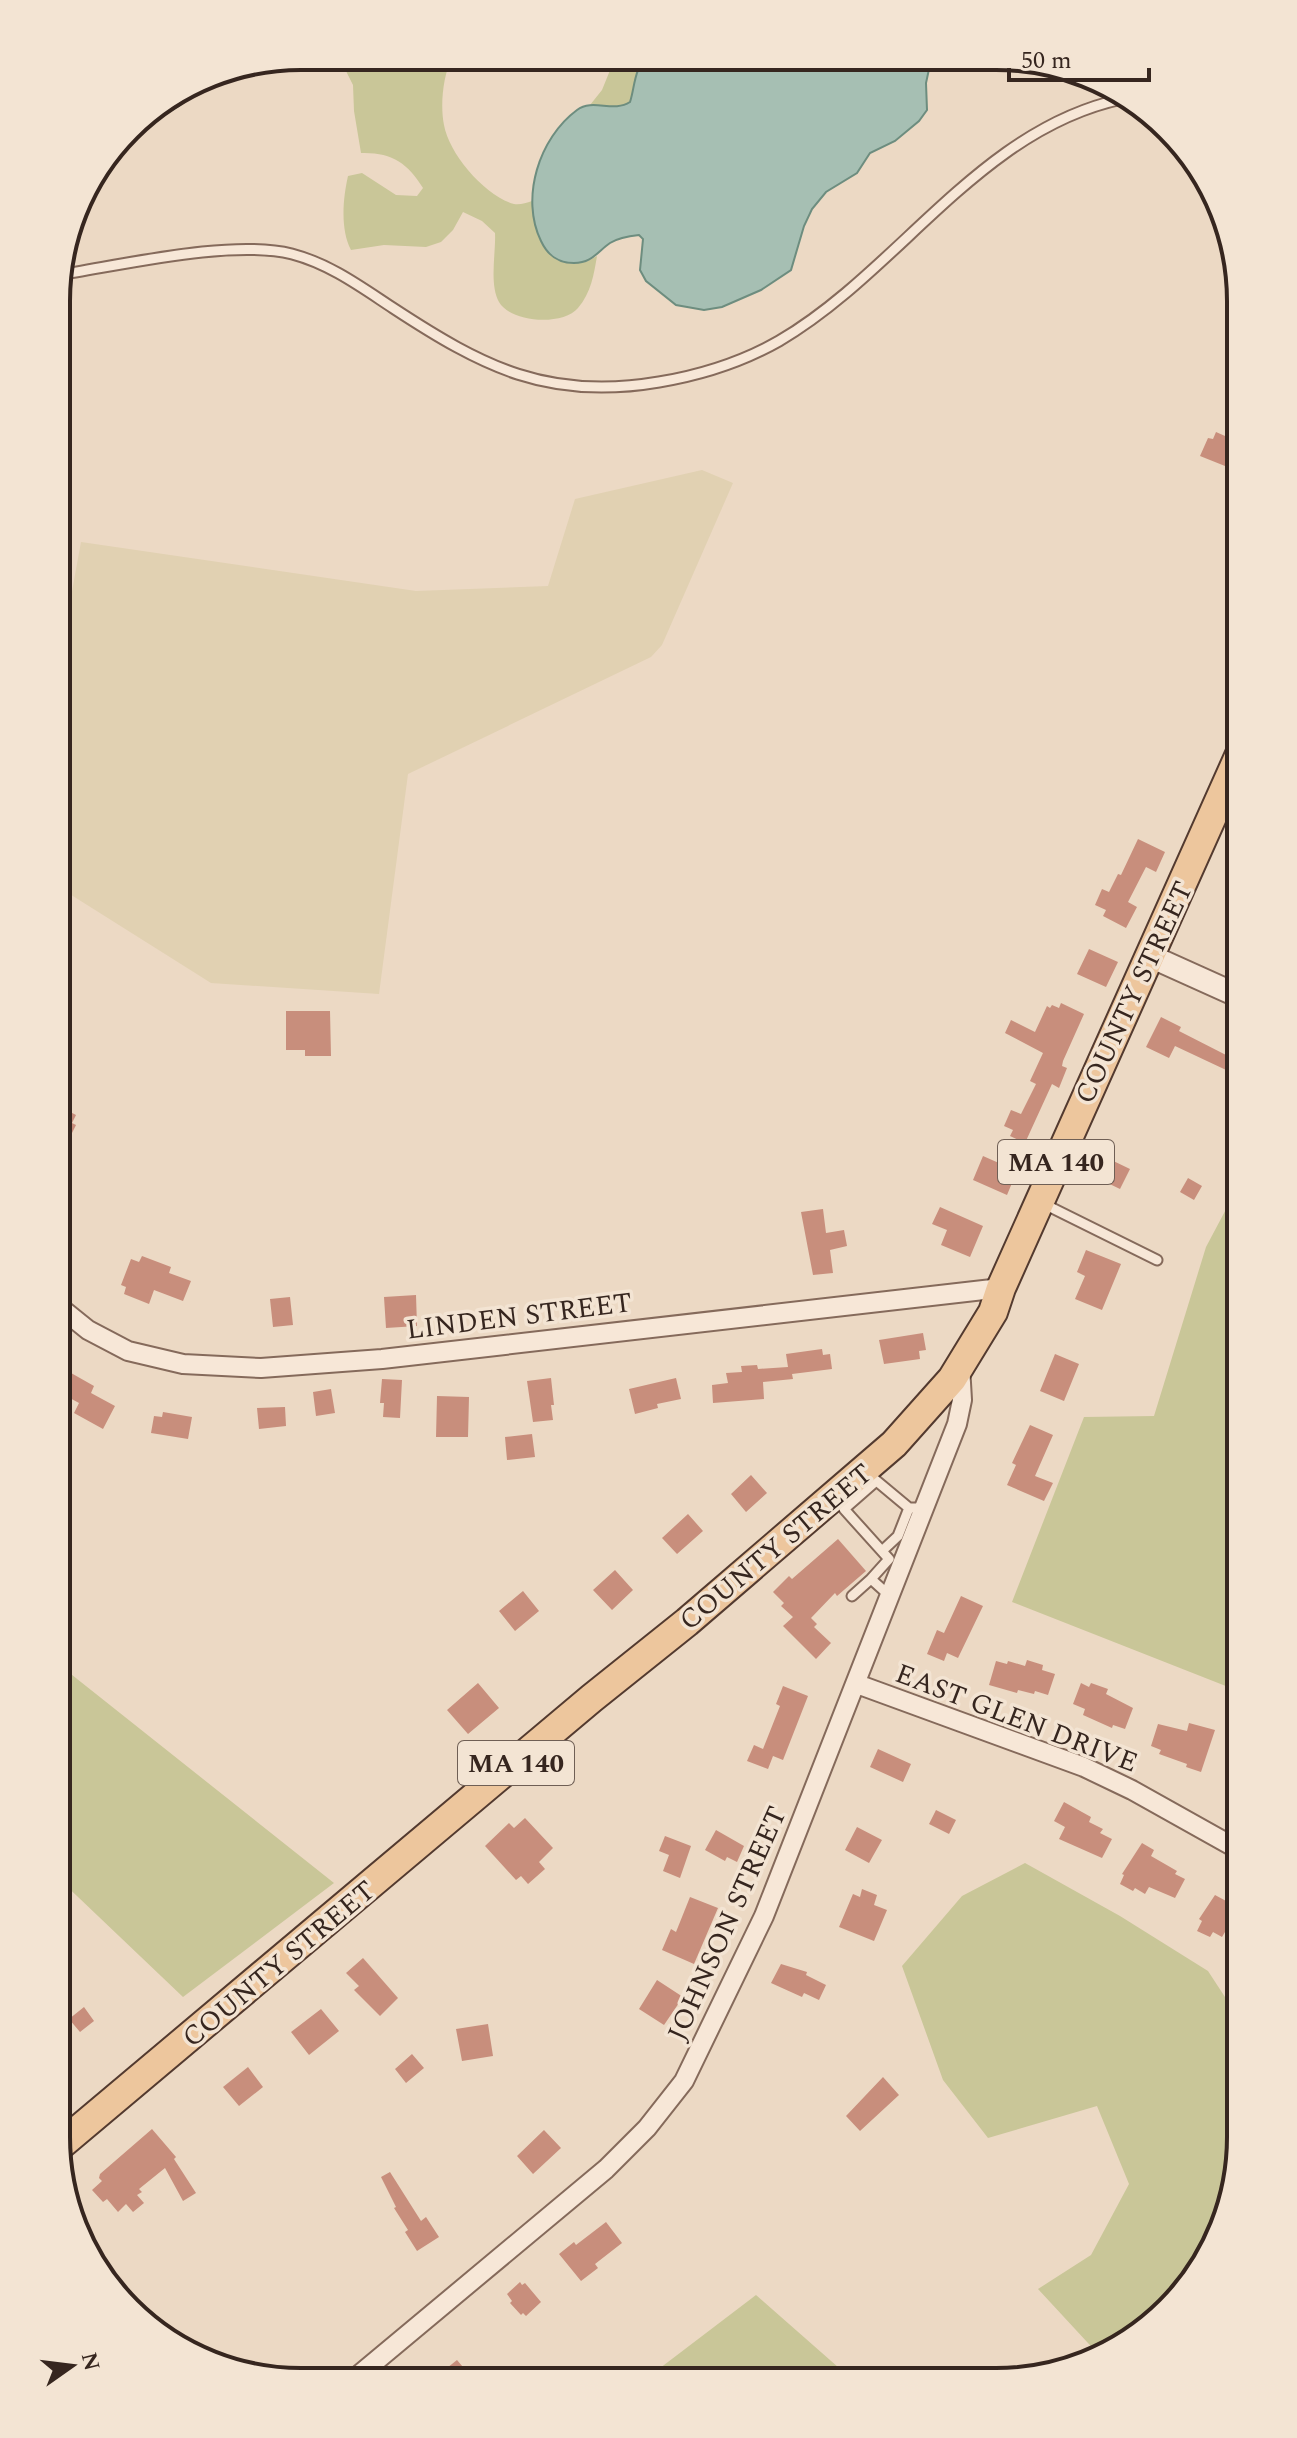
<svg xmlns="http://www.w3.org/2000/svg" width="1297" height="2438" viewBox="0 0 1297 2438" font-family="Spectral,serif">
<rect width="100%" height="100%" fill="#ecd9c4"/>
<path fill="#e1d1b2" d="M702 470 733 483 662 645 651 657 408 774 379 994 211 983 57 886 58 668 81 542 416 591 548 586 575 499Z"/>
<path fill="#c9c698" d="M307 56 452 57C443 76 440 105 444 125 449 154 485 196 514 204 520 205 526 203 532 201L533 218 586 262 597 256C594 274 591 293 578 308 563 326 511 323 499 302 489 284 496 253 495 233L482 221 463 212 453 230 441 242 426 247 384 245 351 250C340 229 343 198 348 176L362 173 396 195 417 196 423 188C408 163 391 152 361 153L354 111 353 85 346 71Z
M615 58H648C635 66 635 87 630 102L621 107 590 105 602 90Z
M1001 60 1043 61 1086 82 1080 83 1040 67H1015Z
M1241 1181V1692L1012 1602 1084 1417 1154 1416 1206 1247Z
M57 1663 334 1883 183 1997 56 1876Z
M1025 1863 1120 1916 1208 1971 1240 2020V2153L1222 2230 1190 2286 1132 2340 1100 2356 1038 2289 1091 2255 1129 2184 1097 2106 988 2138 943 2080 902 1966 962 1896Z
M756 2295 855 2382 643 2381Z"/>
<path fill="#a6bfb3" stroke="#6d8d7f" stroke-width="2" d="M648 58 931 60 926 83 927 110 919 121 895 141 870 153 857 173 826 192 812 209 804 226 791 270 761 290 722 307 704 310 676 305 646 281 640 270 643 239 639 235C629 236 618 238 610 243 597 252 592 263 574 263 558 263 548 256 541 241 520 198 539 138 577 110 593 98 613 113 630 102 635 87 634 66 648 58Z
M218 73C192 93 176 119 139 117L208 75Z"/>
<path fill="#c88e7c" d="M1216 432 1241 443V455L1235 470 1200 456 1208 438 1213 439Z
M1138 839 1165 852 1156 872 1146 867 1128 902 1137 907 1126 928 1103 916 1106 910 1095 905 1102 889 1109 892 1118 874 1121 875Z
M1089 949 1118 962 1106 987 1077 974Z
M1061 1003 1084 1014 1063 1061 1062 1066 1067 1068 1059 1088 1052 1084 1025 1143 1010 1136 1013 1130 1004 1126 1011 1110 1021 1114 1036 1084 1030 1081 1043 1053 1005 1033 1011 1020 1035 1032 1047 1006 1050 1008 1052 1005 1059 1008Z
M286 1011H330L331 1056H305V1050H286Z
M1161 1017 1181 1027 1179 1031 1226 1055 1241 1022V1077L1175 1046 1169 1058 1146 1047Z
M57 1105 76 1115 72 1123 76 1125 57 1163Z
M983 1156 1017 1171 1007 1195 973 1180Z
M1103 1156 1130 1169 1120 1189 1093 1176Z
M1188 1178 1202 1186 1194 1200 1180 1192Z
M940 1207 983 1226 970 1257 941 1245 947 1230 932 1224Z
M823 1209 826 1233 844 1230 847 1246 830 1250 833 1273 813 1275 801 1212Z
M1086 1250 1121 1264 1102 1310 1075 1299 1085 1276 1077 1272Z
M142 1256 171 1267 169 1273 191 1281 183 1301 154 1290 149 1304 124 1294 126 1287 121 1285 131 1259 139 1262Z
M416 1295 417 1326 386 1328 384 1297Z
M290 1297 293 1325 273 1327 270 1299Z
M923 1333 926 1350 919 1351 920 1359 884 1364 879 1340Z
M822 1349 823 1355 830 1354 832 1369 792 1374 793 1379 763 1382 764 1399 713 1403 712 1385 728 1383 726 1373 742 1372 741 1366 757 1365 758 1369 788 1367 786 1354Z
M1055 1354 1079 1364 1064 1401 1040 1391Z
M64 1369 94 1386 91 1393 115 1406 103 1429 74 1413 79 1403 57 1391V1383Z
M551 1378 554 1405H551L553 1420 533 1422 527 1381Z
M676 1378 681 1399 657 1404 658 1408 635 1414 629 1389Z
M382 1379 402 1380 400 1418 383 1417 384 1403H380Z
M331 1389 335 1413 316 1416 313 1392Z
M437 1396 469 1397 468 1437H436Z
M285 1407 286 1426 259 1429 257 1408Z
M163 1412 192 1417 188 1439 151 1433 154 1416 162 1417Z
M1030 1425 1053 1435 1035 1476 1053 1483 1044 1501 1007 1485 1016 1465 1012 1463Z
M532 1434 535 1457 507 1460 505 1437Z
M751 1475 767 1493 746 1512 731 1494Z
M688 1514 703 1531 677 1554 662 1538Z
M838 1539 866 1571 837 1596 835 1593 811 1618 817 1624 814 1627 831 1643 816 1659 783 1626 793 1617 781 1606 784 1603 773 1592 789 1576 792 1579Z
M615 1570 633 1590 612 1610 593 1590Z
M523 1591 539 1611 515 1631 499 1611Z
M961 1596 983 1606 958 1658 947 1653 944 1661 927 1654 937 1630 944 1633Z
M1027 1660 1043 1665 1042 1670 1055 1674 1048 1695 1035 1691 1034 1694 1018 1690 1017 1693 989 1685 996 1661 1007 1664 1008 1661 1025 1666Z
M478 1683 499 1708 468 1734 447 1710Z
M1081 1683 1089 1687 1091 1683 1108 1689 1106 1694 1133 1708 1125 1729 1113 1725 1112 1728 1083 1715 1085 1709 1073 1704Z
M783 1686 808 1696 783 1760 773 1756 768 1769 747 1761 754 1745 763 1749 780 1706 776 1704Z
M1189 1723 1215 1730 1201 1772 1186 1767 1187 1764 1159 1754 1161 1750 1151 1746 1158 1724 1187 1731Z
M878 1749 911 1764 903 1782 870 1767Z
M1064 1802 1091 1817 1089 1822 1103 1829 1100 1833 1112 1839 1102 1858 1059 1839 1065 1827 1054 1821Z
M936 1810 956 1820 949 1834 929 1824Z
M525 1818 553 1848 539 1862 545 1869 528 1884 521 1876 516 1880 485 1846 509 1823 514 1828Z
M857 1827 882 1840 869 1863 845 1850Z
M716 1830 744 1846 737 1862 727 1857 725 1861 705 1850Z
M665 1836 691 1846 680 1878 663 1871 669 1855 659 1851Z
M1142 1843 1154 1850 1151 1856 1177 1871 1175 1874 1185 1879 1175 1898 1149 1887 1145 1894 1135 1888 1133 1891 1120 1884 1124 1875 1122 1874Z
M862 1889 877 1895 874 1905 887 1910 874 1941 839 1927 853 1894 860 1897Z
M1215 1895 1241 1909 1240 1940 1225 1932 1222 1937 1213 1932 1210 1937 1197 1931 1202 1921 1199 1919Z
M690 1897 718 1908 694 1964 662 1950 671 1929 676 1932Z
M363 1958 398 1998 380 2016 354 1990 359 1986 346 1973Z
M781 1964 807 1972 806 1975 826 1985 819 2000 804 1993 802 1997 771 1983Z
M657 1980 683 1997 664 2025 639 2009Z
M84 2007 94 2021 80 2032 69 2019Z
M321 2009 339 2031 309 2055 291 2032Z
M488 2024 493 2056 462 2061 456 2029Z
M412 2054 424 2068 406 2083 395 2069Z
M248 2067 263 2087 239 2106 223 2087Z
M883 2077 899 2095 860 2131 846 2116Z
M152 2129 176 2157 174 2159 196 2193 183 2201 165 2168 139 2189 142 2192 137 2195 144 2203 133 2212 126 2204 118 2212 107 2199 103 2202 92 2190 102 2181 99 2178 100 2174Z
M544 2130 561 2148 533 2174 517 2156Z
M390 2172 421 2221 426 2217 439 2237 417 2251 405 2232 408 2230 394 2208 396 2207 381 2177Z
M606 2222 622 2243 595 2264 598 2268 581 2281 559 2254 574 2242 576 2245Z
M520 2282 522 2285 525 2283 541 2302 526 2316 523 2313 521 2315 510 2303 512 2301 507 2294Z
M457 2360 474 2380H432Z"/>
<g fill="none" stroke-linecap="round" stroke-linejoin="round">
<defs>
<path id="service" d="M58 275C123 265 231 239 292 254 330 264 361 287 393 308 483 367 548 401 659 382 701 375 742 362 779 341 899 271 980 129 1122 99
M1042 1203 1157 1260
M873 1478 909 1508H923
M882 1551 898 1536 909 1508
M871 1579 889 1559 844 1509 876 1481
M852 1596 871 1579 891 1597"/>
<path id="minor" d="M57 1305 88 1330 128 1351 183 1364 261 1368 382 1359 1001 1288
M857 1684 1084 1767 1132 1790 1241 1851
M353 2380 606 2169 647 2128 684 2081 764 1916 957 1424 962 1400 960 1366"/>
<path id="tertiary" d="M1150 956 1241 997"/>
<path id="primary" d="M58 2147 592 1698 687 1622 894 1444 952 1379 993 1312 1001 1288 1241 752"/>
</defs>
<use href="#service" stroke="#856a5b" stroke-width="13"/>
<use href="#minor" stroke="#856a5b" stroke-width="22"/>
<use href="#tertiary" stroke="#856a5b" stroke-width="26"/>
<use href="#primary" stroke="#533a2f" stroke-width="32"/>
<use href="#service" stroke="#f7e7d7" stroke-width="9"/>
<use href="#minor" stroke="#f7e7d7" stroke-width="18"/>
<use href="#tertiary" stroke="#f7e7d7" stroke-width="22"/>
<use href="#primary" stroke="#edc69d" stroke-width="28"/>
</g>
<g text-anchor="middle" stroke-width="7" stroke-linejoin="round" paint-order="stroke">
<g fill="#f3e4d3" stroke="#6f5f55" stroke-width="2">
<rect x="998" y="1140" width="116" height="44" rx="6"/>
<rect x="458" y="1741" width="116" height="44" rx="6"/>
</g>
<g font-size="26" font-weight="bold" fill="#36261f">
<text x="1056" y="1171">MA 140</text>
<text x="516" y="1772">MA 140</text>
</g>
<g font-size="28" fill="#36261f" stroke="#f3e4d3">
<text transform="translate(1133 992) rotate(-65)" y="10">COUNTY STREET</text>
<text transform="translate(519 1315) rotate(-7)" y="10">LINDEN STREET</text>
<text transform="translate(775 1546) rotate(-40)" y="10">COUNTY STREET</text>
<text transform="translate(1017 1717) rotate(21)" y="10">EAST GLEN DRIVE</text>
<text transform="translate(726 1923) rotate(-66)" y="10">JOHNSON STREET</text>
<text transform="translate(278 1963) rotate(-40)" y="10">COUNTY STREET</text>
</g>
</g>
<path d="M0 0H1297V2438H0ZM301 70H996A231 231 0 0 1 1227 301V2137A231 231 0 0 1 996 2368H301A231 231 0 0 1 70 2137V301A231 231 0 0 1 301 70Z" fill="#f3e4d3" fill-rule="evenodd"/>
<path fill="none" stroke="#36261f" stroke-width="4" d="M301 70H996A231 231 0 0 1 1227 301V2137A231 231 0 0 1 996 2368H301A231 231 0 0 1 70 2137V301A231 231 0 0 1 301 70Z"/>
<g transform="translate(72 2366) rotate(76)" stroke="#f3e4d3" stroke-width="6" paint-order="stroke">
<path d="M0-6L14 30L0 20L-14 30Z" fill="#36261f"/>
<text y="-12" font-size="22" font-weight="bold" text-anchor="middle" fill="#36261f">N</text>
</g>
<path d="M1009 68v12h140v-12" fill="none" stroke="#36261f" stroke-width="4"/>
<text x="1021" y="68" font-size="24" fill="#36261f" stroke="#f3e4d3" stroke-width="6" paint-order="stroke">50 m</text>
</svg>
